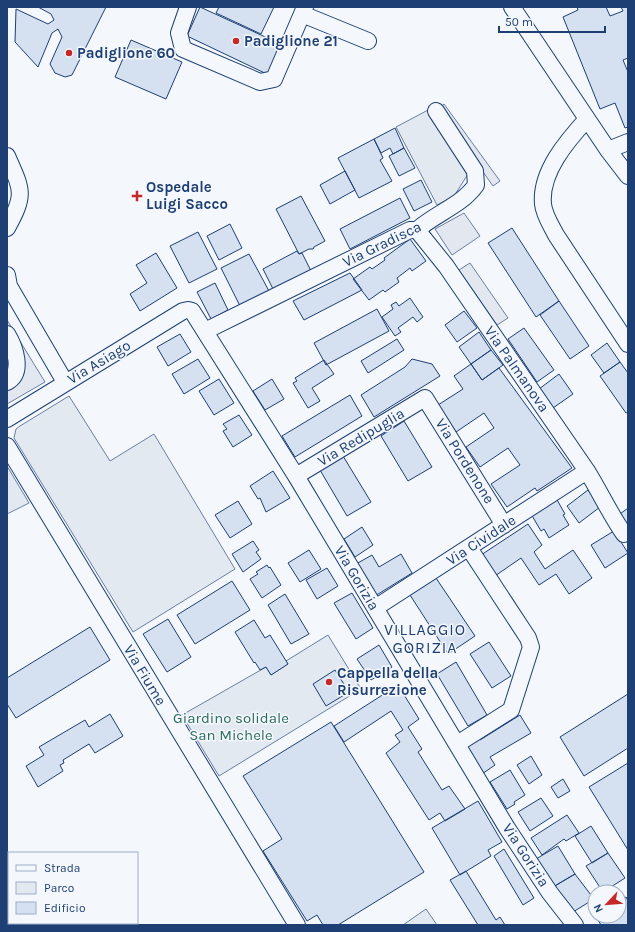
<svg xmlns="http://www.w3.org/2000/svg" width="635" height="932" viewBox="0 0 635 932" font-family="Karla,sans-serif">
<rect width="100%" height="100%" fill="#f4f7fb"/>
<path fill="#e3e9f0" stroke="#687fa3" d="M430 109 470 171 454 196 437 205 396 127Z
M69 396 110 461 154 434 235 569 133 632 14 438 16 429 20 426Z
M7 466 29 503 7 514Z
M328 635 361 689 219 776 182 715 266 667 271 675 288 664 286 661Z
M426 909 437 925H403Z"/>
<path fill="#e3e8f0" stroke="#687fa3" d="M444 104 500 181 493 186 438 109Z
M464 213 480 236 452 255 435 229Z
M470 263 508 318 497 325 459 270Z
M7 320 45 382 7 404Z"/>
<path fill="#d5e0f0" stroke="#1d3f73" d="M38 7H106L72 75 65 77 55 73 50 64 62 37 58 29 52 33 38 67 15 42 16 9 48 24 54 20 51 14Z
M200 7 285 46 271 76 187 36Z
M219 7H274L261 34 216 13Z
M577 7H606L610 16 623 11 621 7H628V58L623 60 628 72V127L625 128 615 103 600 109 563 17 578 10Z
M131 40 182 62 166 99 115 77Z
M395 128 404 148 393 154 390 148 381 153 374 139Z
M374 139 383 158 380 160 392 181 359 198 338 158Z
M404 148 415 168 399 176 389 156Z
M345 171 355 190 330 204 320 185Z
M421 180 432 202 414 211 403 189Z
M301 196 325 241 314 247 313 249H309L299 254 276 209Z
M400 198 410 218 350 249 340 229Z
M230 224 242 248 219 260 207 236Z
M512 228 559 301 536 317 488 243Z
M198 232 217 269 189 283 170 246Z
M410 239 426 261 412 271 410 268 397 278 399 282 385 292 383 290 369 300 353 279 370 267 372 269 385 260 384 258Z
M297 251 299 254 302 253 311 271 274 291 263 269Z
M156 253 177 288 140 311 130 294 147 283 136 265Z
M249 254 269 291 240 306 221 268Z
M350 273 362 290 304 320 293 301Z
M215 283 228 310 211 319 197 292Z
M410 298 423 317 417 322 413 317 398 328 401 332 395 336 382 317 393 309 391 305 396 302 399 306Z
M559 301 589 346 570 359 540 315Z
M377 309 389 331 326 365 314 343Z
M464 311 477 328 457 342 445 325Z
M524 328 554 370 537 382 508 339Z
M479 332 491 350 471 364 459 347Z
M180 334 191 352 168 366 157 347Z
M397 339 404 350 368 373 361 361Z
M607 343 620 362 604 373 591 355Z
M491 350 503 365 482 380 471 364Z
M198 359 210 378 184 394 172 374Z
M412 359 432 364 440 376 374 417 361 395 405 367Z
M324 360 334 374 312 388 320 401 308 408 293 383 297 381 295 378Z
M620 362 628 373V412L626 413 600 376Z
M471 364 482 380 499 368 572 468 537 491 535 488 507 507 491 484 520 465 508 448 480 467 466 447 494 428 484 413 456 432 438 405 463 389 454 376Z
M559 374 573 394 553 408 539 389Z
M219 379 234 403 214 415 199 391Z
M272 379 284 399 265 410 253 391Z
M350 395 362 416 295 457 282 436Z
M239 415 252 435 233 447 223 431 227 429 223 424Z
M404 421 432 467 408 481 381 436Z
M343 456 371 502 347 516 320 470Z
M273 471 290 498 266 512 260 498 258 499 250 486Z
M588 490 600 507 579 523 567 506Z
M556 498 565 514 563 515 569 525 549 538 544 529 541 531 531 514Z
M238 501 252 524 230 538 215 515Z
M628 508V526L620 514Z
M528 524 542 545 534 552 545 569 573 550 592 578 569 594 556 574 539 585 521 558 492 578 478 557Z
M362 527 373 545 355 557 344 539Z
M614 531 628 553 605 568 591 545Z
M253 541 259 550 256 552 261 559 243 572 232 554Z
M309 550 321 569 300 582 288 563Z
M401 554 412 573 375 596 356 564 372 555 379 567Z
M267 565 269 568 270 567 281 585 262 598 250 579 258 574 256 572Z
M327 568 338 586 317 599 306 580Z
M436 578 475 636 448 654 410 595Z
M232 581 250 610 195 644 177 615Z
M352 593 373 628 356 639 334 603Z
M285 594 309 634 291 644 268 605Z
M168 619 191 657 167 672 143 634Z
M254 620 265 638 270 635 288 664 271 675 266 667 260 670 255 662 254 663 235 632Z
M90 627 110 660 16 718 7 704V678Z
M489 642 511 676 492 688 470 654Z
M379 645 392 667 371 680 357 659Z
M456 662 487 715 468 726 437 674Z
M335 670 349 692 326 706 313 684Z
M398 685 419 719 408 727 422 749 418 752 442 790 449 786 465 809 445 821 440 813 429 820 386 753 400 742 395 735 403 730 391 711 344 742 334 726Z
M628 694V748L584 776 560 737Z
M110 714 123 736 95 753 89 744 63 760 64 763 60 765 63 771 38 787 26 766 44 755 39 747 85 720 89 727Z
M520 715 531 733 490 757 495 765 482 774 465 745 478 737 480 740Z
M331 722 424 872 338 925H323L317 915 307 921 263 851 282 839 243 776Z
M531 756 542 775 529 784 517 765Z
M628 763V850L589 787Z
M510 770 525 795 514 802 515 804 507 809 490 782Z
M563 779 570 791 558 798 551 787Z
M541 798 553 816 530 831 518 812Z
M478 801 502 842 488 850 491 856 460 875 432 828Z
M567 815 579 833 566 841 564 839 542 855 531 838Z
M591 826 608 853 592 863 575 836Z
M558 846 575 874 553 887 536 859Z
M504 849 534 898 523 905 494 856Z
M608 853 625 878 603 892 586 866Z
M466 871 496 920 500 917 505 925H478L450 880Z
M575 874 594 899 573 912 553 887Z
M626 897 628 901V925H601L598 920 607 916H619V901Z"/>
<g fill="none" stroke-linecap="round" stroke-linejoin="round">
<defs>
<path id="minor" d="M188 7 179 33 183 49 260 82 274 79 305 7
M512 7 608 150 628 176
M302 14 368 41
M587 119C567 141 540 172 543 204 544 215 551 225 556 235L628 344
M608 150 628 142
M7 156C22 190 26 194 7 228
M417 230 446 266 587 471C600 492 610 514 624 534
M7 275 9 286 65 382
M205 331 410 230H417C436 213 461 206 476 185L475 171 436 111
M7 334C15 347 24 373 7 382
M7 419 183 311 188 310 192 311 296 476 507 828 550 893 575 925
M7 446 297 925
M296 476 425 398 504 525
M375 608 587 471
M457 744 511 710 531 647 528 638 469 548"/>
</defs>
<use href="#minor" stroke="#1d3f73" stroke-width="18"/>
<use href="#minor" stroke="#f4f7fb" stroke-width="16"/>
</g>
<g fill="#c62828" stroke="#f4f7fb" stroke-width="1.5">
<circle cx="236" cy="41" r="4"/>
<circle cx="69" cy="53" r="4"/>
<path d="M135 190h4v4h4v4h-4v4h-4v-4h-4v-4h4z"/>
<circle cx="329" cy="682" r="4"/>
</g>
<g text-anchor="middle" stroke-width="3" stroke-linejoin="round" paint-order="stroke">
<g font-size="15" font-weight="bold" fill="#1d3f73" stroke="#f4f7fb" text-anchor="start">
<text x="244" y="46">Padiglione 21</text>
<text x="77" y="58">Padiglione 60</text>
<text x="146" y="192">Ospedale<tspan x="146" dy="17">Luigi Sacco</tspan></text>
<text x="337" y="678">Cappella della<tspan x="337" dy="17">Risurrezione</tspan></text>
</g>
<g font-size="15" fill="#1d3f73" stroke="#f4f7fb">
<text transform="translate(382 244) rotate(-26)" y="5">Via Gradisca</text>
<text transform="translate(99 362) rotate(-31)" y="5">Via Asiago</text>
<text transform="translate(517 369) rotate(55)" y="5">Via Palmanova</text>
<text transform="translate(361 437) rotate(-31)" y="5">Via Redipuglia</text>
<text transform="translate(465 461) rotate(58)" y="5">Via Pordenone</text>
<text transform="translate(481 540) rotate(-33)" y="5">Via Cividale</text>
<text transform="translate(357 578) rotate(59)" y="5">Via Gorizia</text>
<text transform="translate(145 675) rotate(59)" y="5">Via Fiume</text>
<text transform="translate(526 855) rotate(57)" y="5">Via Gorizia</text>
</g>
<g font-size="15" fill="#2c6c60" stroke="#f4f7fb">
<text x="231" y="723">Giardino solidale<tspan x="231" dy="17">San Michele</tspan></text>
</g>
<g font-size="16" letter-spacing="1" fill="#1d3f73" stroke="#f4f7fb">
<text x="425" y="635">VILLAGGIO<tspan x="425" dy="18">GORIZIA</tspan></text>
</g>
</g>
<rect width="635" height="932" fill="none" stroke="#1d3f73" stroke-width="16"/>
<rect x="8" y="852" width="130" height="72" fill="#f4f7fb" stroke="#9eadc5"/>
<rect x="16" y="865" width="20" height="6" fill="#f4f7fb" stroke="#9eadc5"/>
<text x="44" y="872" font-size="12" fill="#1d3f73">Strada</text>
<rect x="16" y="882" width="20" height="12" fill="#e3e9f0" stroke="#9eadc5"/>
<text x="44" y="892" font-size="12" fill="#1d3f73">Parco</text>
<rect x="16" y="902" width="20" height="12" fill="#d5e0f0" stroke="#9eadc5"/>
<text x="44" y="912" font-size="12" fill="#1d3f73">Edificio</text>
<g transform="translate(607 904) rotate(244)"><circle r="19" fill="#f4f7fb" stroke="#9eadc5"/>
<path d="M0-3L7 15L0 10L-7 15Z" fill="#c62828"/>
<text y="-6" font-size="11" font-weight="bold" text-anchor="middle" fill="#1d3f73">N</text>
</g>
<path d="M499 26v6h106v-6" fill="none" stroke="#1d3f73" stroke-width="2"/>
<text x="505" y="26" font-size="12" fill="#1d3f73" stroke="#f4f7fb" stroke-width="3" paint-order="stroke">50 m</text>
</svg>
